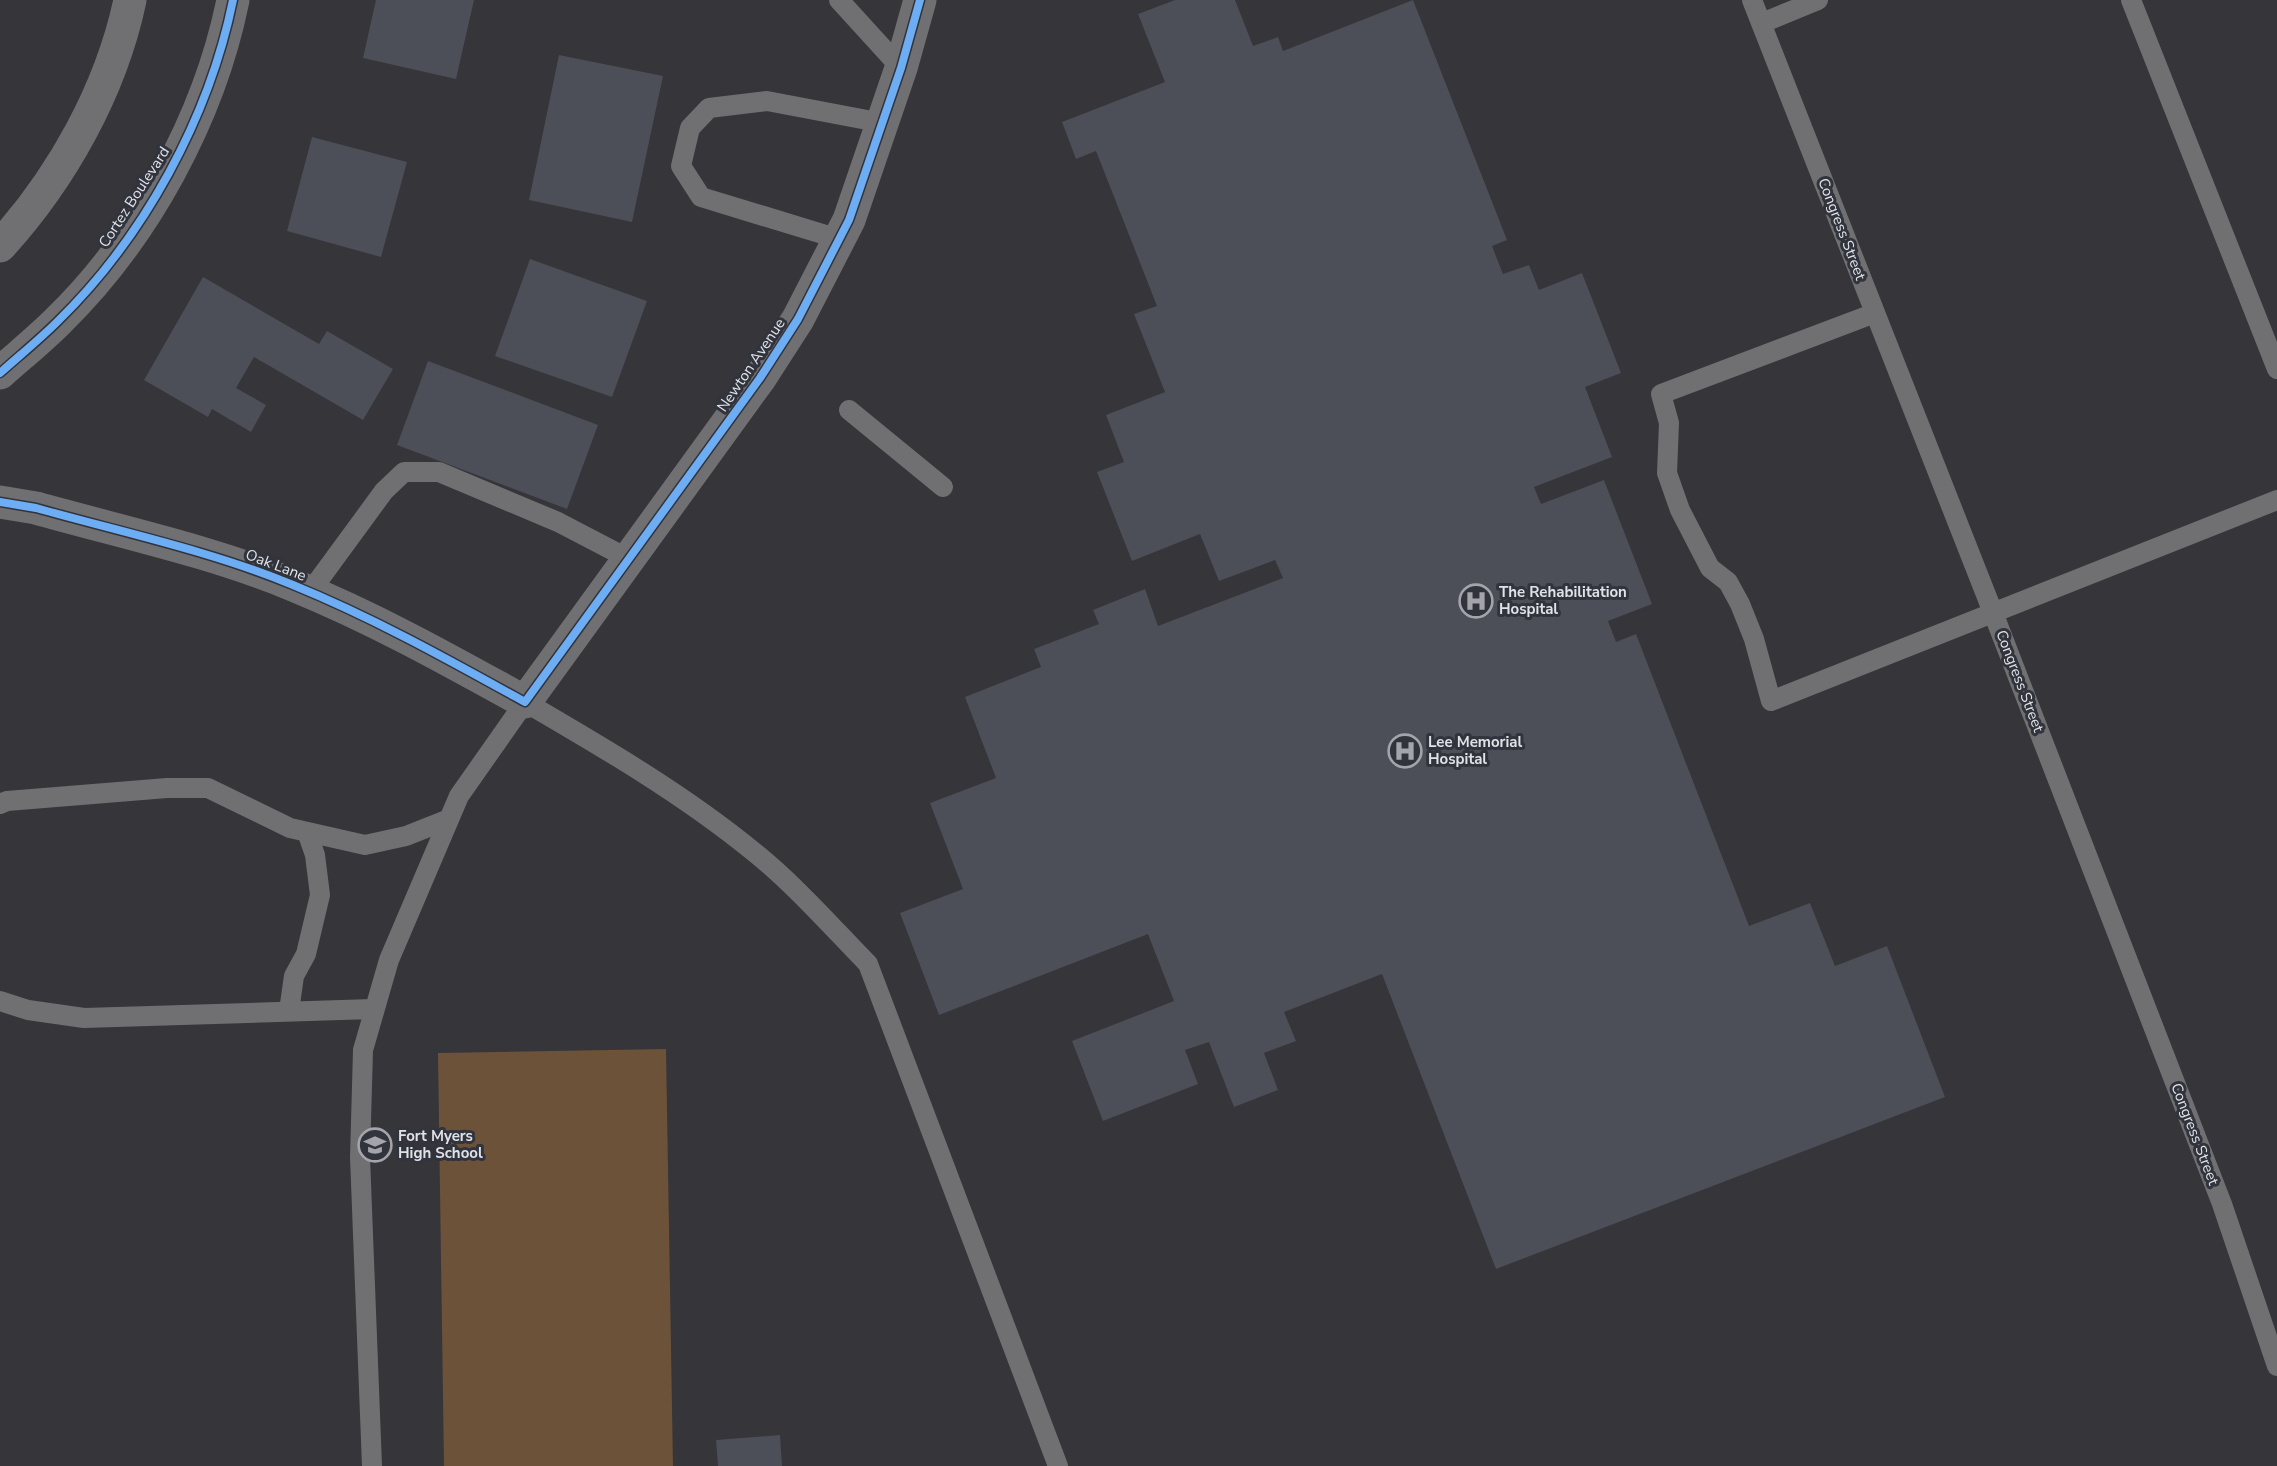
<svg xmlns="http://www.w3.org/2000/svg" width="2277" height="1466" viewBox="0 0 2277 1466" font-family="'Nunito Sans',sans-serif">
<rect width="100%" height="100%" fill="#35353a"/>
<path fill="#6b5239" d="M666 1049 673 1466H444L438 1053Z"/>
<path fill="#4c4e58" d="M376 0H474L456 79 363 58Z
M1175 0H1235L1253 46 1278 37 1283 51 1413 0 1507 240 1492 246 1503 274 1529 265 1539 290 1582 273 1621 373 1585 387 1612 457 1534 487 1541 504 1604 480 1652 604 1608 621 1616 642 1636 634 1749 926 1810 903 1835 966 1887 946 1945 1097 1496 1269 1382 974 1284 1012 1296 1041 1264 1053 1278 1090 1234 1107 1209 1042 1185 1050 1198 1084 1103 1121 1072 1041 1174 1001 1148 934 939 1015 900 913 963 889 930 803 996 778 965 697 1041 667 1034 649 1099 624 1093 610 1145 589 1158 626 1283 578 1275 560 1219 581 1200 534 1132 561 1097 472 1124 462 1106 415 1165 392 1134 314 1157 306 1096 151 1076 159 1062 122 1165 82 1138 14Z
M559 55 663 76 632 222 529 200Z
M312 137 407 162 381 257 287 231Z
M530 259 647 301 612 397 495 356Z
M203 277 319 344 327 331 393 369 363 420 254 357 236 388 266 405 251 432 212 409 208 417 144 380Z
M428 361 598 425 567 509 397 445Z
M780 1435 782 1466H718L716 1440Z"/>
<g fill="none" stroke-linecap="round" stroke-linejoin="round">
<path stroke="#707072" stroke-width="20" d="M839 0 901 68
M1752 0 1994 615 2222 1204 2277 1366
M2131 0 2277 369
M1762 23 1818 0
M839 239 701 197 681 166 690 128 709 108 767 101 883 123
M1875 313 1661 394 1669 423 1667 473 1680 510 1710 568 1728 582 1740 604 1754 639 1771 701 2277 500
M849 410 943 487
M310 592 384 491 404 472H439L558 522 629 559
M0 804 7 801 167 788H208L290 828 365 845 406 836 449 819
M0 1001 28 1010 84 1018 373 1009
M289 1011 294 976 306 954 320 895 315 855 307 832
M372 1466 360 1157 363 1050 389 960 459 796 525 702C604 748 683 794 754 852 795 885 831 926 868 964L1058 1466"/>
<path stroke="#707072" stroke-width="33" d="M0 246C62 178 111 90 130 0
M0 373C19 356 40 339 58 321 144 237 209 118 233 0
M0 502 36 508C121 532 211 551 293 585 374 618 449 660 525 702L760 378 798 319 849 220 901 68 920 0"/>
<defs>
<path id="cycleway" d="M0 373C19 356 40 339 58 321 144 237 209 118 233 0
M0 502 36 508C121 532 211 551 293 585 374 618 449 660 525 702L760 378 798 319 849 220 901 68 920 0"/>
</defs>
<use href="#cycleway" stroke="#32343d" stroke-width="11"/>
<use href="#cycleway" stroke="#6dadf4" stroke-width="8"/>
</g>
<defs>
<symbol id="hospital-ring" viewBox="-11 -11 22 22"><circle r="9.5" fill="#32343d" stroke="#a4a5ab" stroke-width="1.5"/><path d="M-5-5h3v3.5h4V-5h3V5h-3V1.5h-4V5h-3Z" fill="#a4a5ab"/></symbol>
<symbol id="school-ring" viewBox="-11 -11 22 22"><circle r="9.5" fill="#32343d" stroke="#a4a5ab" stroke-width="1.5"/><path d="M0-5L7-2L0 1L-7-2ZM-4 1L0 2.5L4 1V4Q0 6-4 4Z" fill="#a4a5ab"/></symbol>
</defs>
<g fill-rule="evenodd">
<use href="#hospital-ring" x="1457" y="582" width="38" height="38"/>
<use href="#hospital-ring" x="1386" y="732" width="38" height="38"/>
<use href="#school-ring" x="356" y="1126" width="38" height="38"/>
</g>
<g text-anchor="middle" stroke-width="6" stroke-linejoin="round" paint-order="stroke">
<g font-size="15" fill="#e0e2e8" stroke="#32343d">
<text transform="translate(134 197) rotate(-57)" y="5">Cortez Boulevard</text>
<text transform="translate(1842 229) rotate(69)" y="5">Congress Street</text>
<text transform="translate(751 365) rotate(-56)" y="5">Newton Avenue</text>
<text transform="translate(276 565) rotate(21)" y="5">Oak Lane</text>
<text transform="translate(2020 681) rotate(69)" y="5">Congress Street</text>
<text transform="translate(2195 1134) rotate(69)" y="5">Congress Street</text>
</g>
<g font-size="15" font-weight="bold" fill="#e0e2e8" stroke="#32343d" text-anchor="start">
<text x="1499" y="597">The Rehabilitation<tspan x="1499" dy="17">Hospital</tspan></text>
<text x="1428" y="747">Lee Memorial<tspan x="1428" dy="17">Hospital</tspan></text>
<text x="398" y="1141">Fort Myers<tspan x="398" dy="17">High School</tspan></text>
</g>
</g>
</svg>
